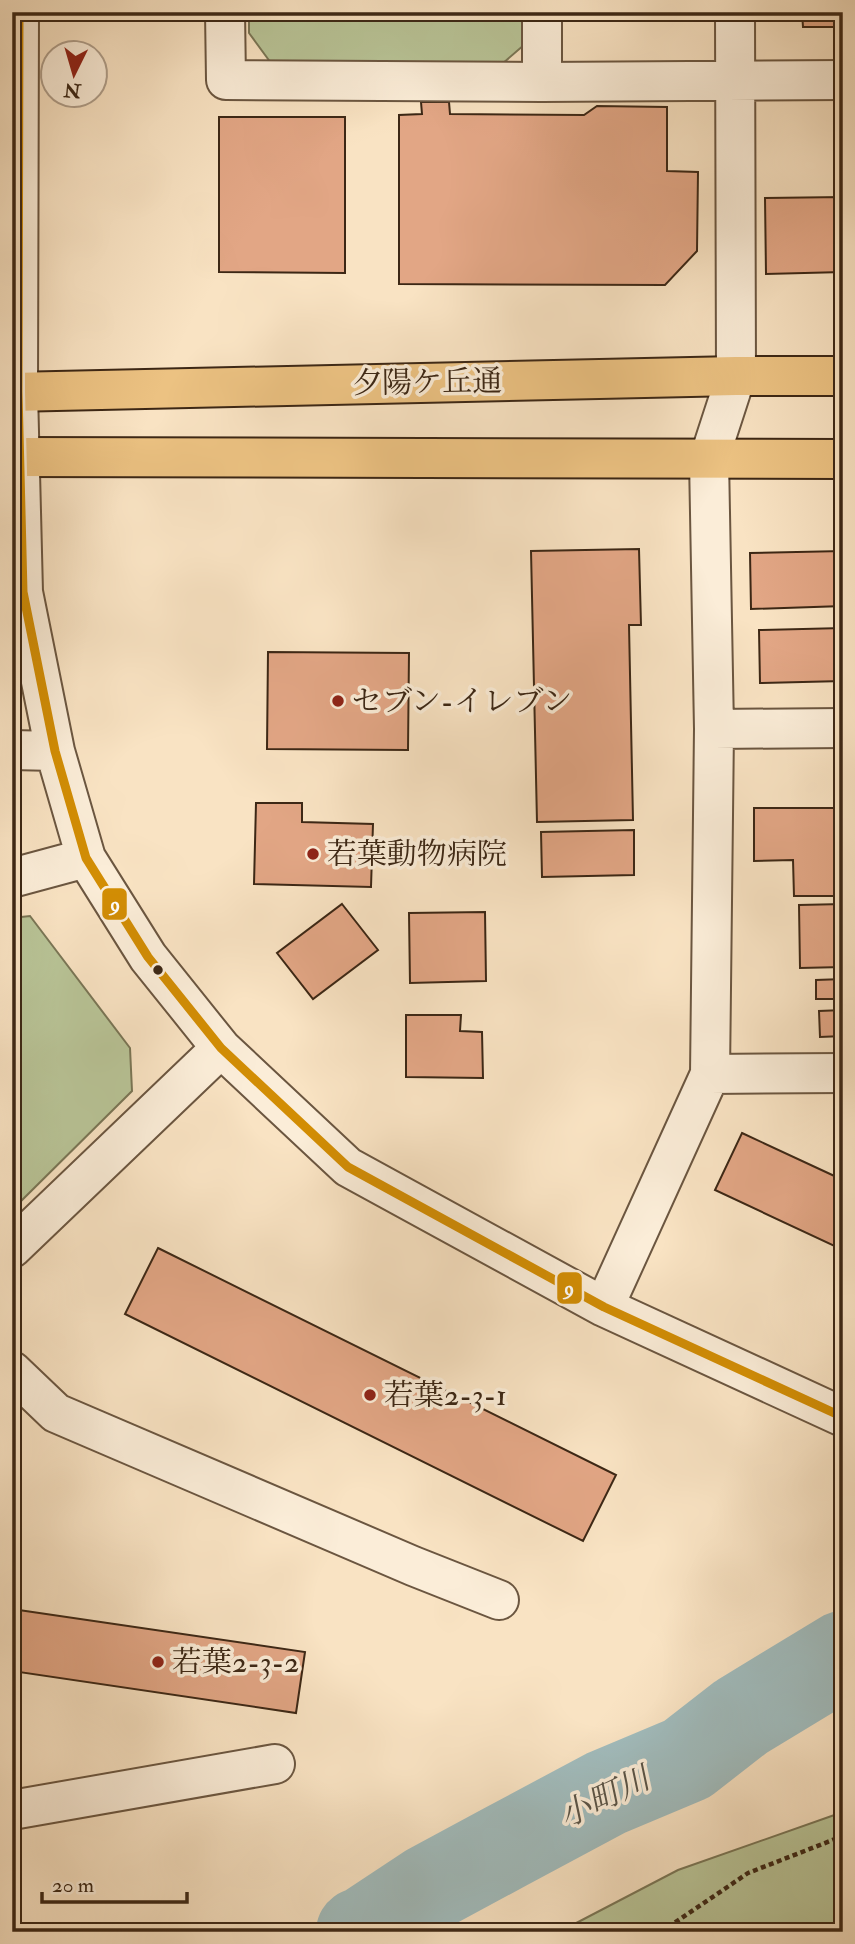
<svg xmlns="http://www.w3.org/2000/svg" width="855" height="1944" viewBox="0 0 855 1944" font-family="'IM FELL Double Pica','Noto Serif JP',serif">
<rect width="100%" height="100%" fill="#f9e3c3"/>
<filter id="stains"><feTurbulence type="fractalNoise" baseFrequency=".00286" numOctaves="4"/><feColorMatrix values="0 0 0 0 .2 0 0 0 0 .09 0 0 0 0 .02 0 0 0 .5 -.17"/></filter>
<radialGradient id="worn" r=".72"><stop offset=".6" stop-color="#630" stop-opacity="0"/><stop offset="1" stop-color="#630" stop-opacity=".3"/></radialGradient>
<path fill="#b9c598" stroke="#7a7656" stroke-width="2" d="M249 12H532V38L502 64 271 63 249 33Z
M30 916 130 1048 132 1091 12 1210V918Z
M843 1812V1932H559L678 1870Z"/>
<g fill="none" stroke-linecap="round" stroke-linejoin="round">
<path stroke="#a1bcbd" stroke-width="88" d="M360 1932 364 1931 429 1888 505 1847 606 1793 687 1759 741 1717 843 1655"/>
</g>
<path fill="#e2a685" stroke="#3c2715" stroke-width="2" d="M802 12H843V18H840V27H803Z
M421 102H449L450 114 584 115 597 106 667 107V171L698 172 697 251 665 285 399 284V115L422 114Z
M219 117H345V273L219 272Z
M843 197V272L766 274 765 198Z
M639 549 641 625H629L633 820 537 822 531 551Z
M843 551V606L751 609 750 553Z
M843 628V681L760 683 759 630Z
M268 652 409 653 408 750 267 749Z
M256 803H302V822L373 824 371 887 254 884Z
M754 808H843V896H794L793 860 754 861Z
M634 830V875L542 877 541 832Z
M342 904 378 950 313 999 277 953Z
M843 904V967L800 968 799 905Z
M485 912 486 981 410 983 409 913Z
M843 979V999H816V980Z
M843 1010V1036L820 1037 819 1011Z
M406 1015H461L460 1031 482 1032 483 1078 406 1077Z
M742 1133 843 1180V1250L715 1190Z
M158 1248 616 1475 583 1541 125 1314Z
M12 1609 305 1652 296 1713 12 1671Z"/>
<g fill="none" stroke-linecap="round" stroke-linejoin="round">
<defs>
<path id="minor" d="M19 12 18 392 23 592 55 751 86 858 148 957 221 1048 348 1167 604 1307 843 1417
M225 12 226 80 542 82 843 80
M542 12V82
M714 729 843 728
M12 750 55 751
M12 878 86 858
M710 1074 843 1073
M12 1248 221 1048
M604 1307 710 1074 714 729 709 459 736 376 735 12
M12 1371 56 1413 413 1566 499 1600
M12 1810 275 1764"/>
<path id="major" d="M12 392 736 376H843
M12 457 843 459"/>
</defs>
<use href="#minor" stroke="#6b5640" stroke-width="42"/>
<use href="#major" stroke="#3c2715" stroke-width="42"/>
<path stroke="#3c2715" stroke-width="4.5" stroke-dasharray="5 3.5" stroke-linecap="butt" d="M661 1932 748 1873 843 1836"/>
<use href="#minor" stroke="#fbedd8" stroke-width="38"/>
<use href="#major" stroke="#ecc282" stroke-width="38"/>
<defs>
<path id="bus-1" d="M19 12 18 392 23 592 55 751 86 858 148 957 221 1048 348 1167 604 1307 843 1417"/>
</defs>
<use href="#bus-1" stroke="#fbedd8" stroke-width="14"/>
<use href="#bus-1" stroke="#d28d04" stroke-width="9"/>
</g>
<g fill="#8f2418" stroke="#fbedd8" stroke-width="2.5">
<circle cx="338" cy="701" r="7"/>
<circle cx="313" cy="854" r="7"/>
<circle cx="370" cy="1395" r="7"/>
<circle cx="158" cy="1662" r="7"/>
</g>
<circle fill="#3c2715" stroke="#fbedd8" stroke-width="2.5" cx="158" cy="970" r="6"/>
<g text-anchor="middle" stroke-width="7" stroke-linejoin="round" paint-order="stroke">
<g font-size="30" fill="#3c2715" stroke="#fbedd8">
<text transform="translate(427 382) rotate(-1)" y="10">夕陽ケ丘通</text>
</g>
<g font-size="30" fill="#3c2715" stroke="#fbedd8" text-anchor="start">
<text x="352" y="711">セブン-イレブン</text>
<text x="327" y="864">若葉動物病院</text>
<text x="384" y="1405">若葉2-3-1</text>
<text x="172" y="1672">若葉2-3-2</text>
</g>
<g font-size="32" font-style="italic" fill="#5a5447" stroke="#fbedd8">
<text transform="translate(604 1797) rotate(-26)" y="11">小町川</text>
</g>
</g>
<g stroke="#fbedd8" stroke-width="2.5">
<rect x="101" y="887" width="27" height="34" rx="7" fill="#d28d04"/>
<rect x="556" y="1271" width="27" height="34" rx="7" fill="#d28d04"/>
</g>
<g font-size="19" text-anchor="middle" font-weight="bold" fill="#fff">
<text x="115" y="911">9</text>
<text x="569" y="1295">9</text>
</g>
<rect width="855" height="1944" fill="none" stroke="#f9e3c3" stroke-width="42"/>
<rect x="14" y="14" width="827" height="1916" fill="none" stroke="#3c2715" stroke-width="3.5"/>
<rect x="21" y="21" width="813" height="1902" fill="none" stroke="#3c2715" stroke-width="2"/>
<g transform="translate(74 74) rotate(185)"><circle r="33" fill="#fbedd8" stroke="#af9e8a" stroke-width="2"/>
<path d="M0-5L12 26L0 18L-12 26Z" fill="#8f2418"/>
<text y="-10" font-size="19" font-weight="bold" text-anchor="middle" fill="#3c2715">N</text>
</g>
<path d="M42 1892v10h145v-10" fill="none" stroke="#3c2715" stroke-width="3.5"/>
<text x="52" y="1892" font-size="21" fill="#3c2715" stroke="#fbedd8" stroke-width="5" paint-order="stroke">20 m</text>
<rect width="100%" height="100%" filter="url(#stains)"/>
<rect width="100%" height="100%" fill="url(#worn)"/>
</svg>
